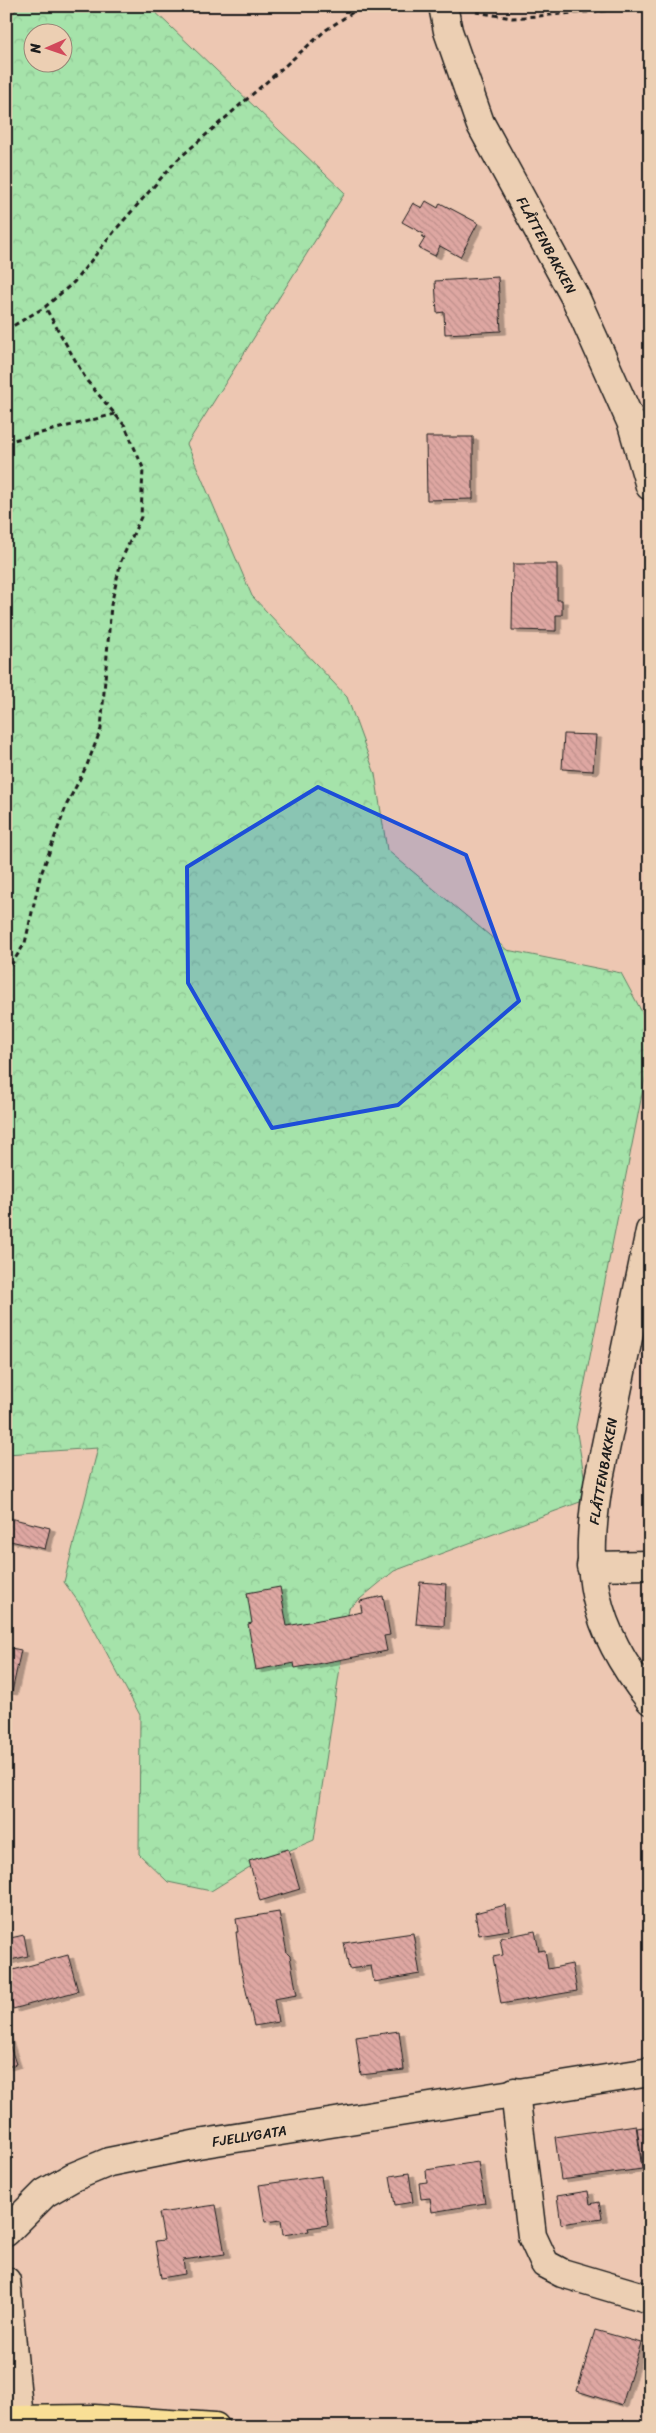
<svg xmlns="http://www.w3.org/2000/svg" width="656" height="2433" viewBox="0 0 656 2433" font-family="Sriracha,sans-serif">
<defs>
<pattern id="forest-crowns" width="20" height="18" patternUnits="userSpaceOnUse" patternTransform="scale(1.25)"><rect width="20" height="18" fill="#a5e3aa"/><path d="M2 6a3 3 0 1 1 6 0M12 15a3 3 0 1 1 6 0" fill="none" stroke="#8dc292"/></pattern>
<pattern id="building-back-hatch" width="6" height="6" patternUnits="userSpaceOnUse" patternTransform="scale(1.25)"><rect width="6" height="6" fill="#dea7a2"/><path d="M-1 5l2 2M0 0l6 6M5-1l2 2" fill="none" stroke="#be8f8b"/></pattern>
<filter id="shadow"><feDropShadow dx="5.5" dy="3" stdDeviation="0" flood-color="#0004"/></filter>
</defs>
<rect width="100%" height="100%" fill="#edc7b2"/>
<filter id="ink" filterUnits="userSpaceOnUse"><feTurbulence type="fractalNoise" baseFrequency=".02" numOctaves="2"/><feDisplacementMap in="SourceGraphic" scale="10" xChannelSelector="R" yChannelSelector="G"/><feConvolveMatrix kernelMatrix="1 2 1 2 8 2 1 2 1" color-interpolation-filters="sRGB"/></filter>
<g filter="url(#ink)">
<path fill="url(#forest-crowns)" stroke="#608063" fill-rule="evenodd" d="M19 6H149L345 193 187 444 252 596 347 697 375 774 387 850 507 950 621 973 650 1027V1054L576 1427 588 1499 394 1571 349 1608 314 1840 248 1868 211 1891 168 1882 139 1854 140 1715 82 1607 64 1582 98 1448 6 1454V22ZM32 32H62V62H32Z"/>
<path fill="url(#building-back-hatch)" stroke="#1c1c1c" filter="url(#shadow)" d="M426 201 438 208 440 203 478 223 460 257 440 246 435 256 419 248 425 238 422 237 424 234 402 222 413 203 422 208Z
M498 277 501 331 445 334 444 312 437 313 435 281Z
M426 437H473V499L427 500Z
M513 564H557V600H562V615H556V631L512 630Z
M564 734 596 735 593 771 562 769Z
M6 1517 50 1528 45 1549 6 1540Z
M420 1582 446 1584 444 1626 416 1624Z
M280 1587 287 1626 362 1612 360 1601 383 1596 390 1635 384 1636 387 1651 295 1668 294 1663 256 1670 248 1624 252 1623 247 1593Z
M6 1647 21 1650 12 1692 6 1691Z
M288 1849 300 1889 260 1901 249 1861Z
M505 1905 509 1930 479 1935 475 1913Z
M279 1912 287 1953 290 1956 297 1995 274 1999 278 2022 254 2026 240 1964 236 1932H238L236 1919Z
M535 1931 539 1951 545 1950 548 1969 572 1964 577 1991 501 2004 493 1957 503 1955 500 1938Z
M413 1933 420 1974 374 1982 371 1966 349 1969 344 1943Z
M24 1935 28 1956 6 1961V1939Z
M68 1955 78 1991 13 2009 6 1984V1972Z
M399 2031 404 2070 361 2075 356 2037Z
M6 2034 16 2064 6 2067Z
M636 2125 642 2169 561 2180 555 2137Z
M650 2126V2167L643 2168 637 2128Z
M478 2162 485 2203 432 2212 430 2198 421 2199 419 2183 427 2182 426 2170Z
M409 2173 413 2202 395 2205 390 2176Z
M321 2176 328 2225 308 2228 309 2231 283 2235 281 2220 265 2222 259 2185Z
M588 2191 590 2204 599 2202 602 2218 561 2224 557 2196Z
M216 2205 225 2254 183 2260 185 2274 161 2278 155 2241 164 2240 159 2213Z
M595 2330 641 2343 622 2405 577 2391Z
M650 2387V2408L644 2407Z"/>
<g fill="none" stroke-linecap="round" stroke-linejoin="round">
<defs>
<g id="street">
<path d="M591 1566 650 1565"/>
<path d="M515 2092 532 2236 545 2264 562 2273 650 2299"/>
<path id="s1" d="M6 2232 45 2193 73 2177 109 2162 198 2144 650 2072"/>
<path d="M6 2281 19 2419"/>
</g>
<g id="secondary">
<path id="s2" d="M443 6 448 31 480 123 576 299 632 424 650 486"/>
<path d="M650 1231 599 1479C583 1572 591 1625 650 1700"/>
</g>
<path id="highway" d="M6 2420 94 2419 215 2427"/>
</defs>
<use href="#street" stroke="#1c1c1c" stroke-width="31"/>
<use href="#secondary" stroke="#1c1c1c" stroke-width="31"/>
<use href="#highway" stroke="#1c1c1c" stroke-width="31"/>
<path stroke="#1c1c1c" stroke-width="3" stroke-dasharray="5 4" stroke-linecap="butt" d="M476 12 512 18 650 7
M6 330 45 307 74 282 117 228 176 161 326 30 362 6
M6 442 115 414
M6 973 25 943 40 877 67 804 87 765 101 729 111 605 121 561 141 517 143 468 125 426 87 381 45 307"/>
<use href="#street" stroke="#eccfb3" stroke-width="28"/>
<use href="#secondary" stroke="#eccfb3" stroke-width="28"/>
<use href="#highway" stroke="#f9df96" stroke-width="28"/>
</g>
</g>
<path fill="#1d4ed8" fill-opacity="0.2" stroke="#1d4ed8" stroke-width="4" stroke-linejoin="round" d="M318 787 466 855 519 1001 398 1105 272 1128 188 983 187 867Z"/>
<g text-anchor="middle" stroke-width="4.5" stroke-linejoin="round" paint-order="stroke">
<g font-size="14" fill="#1c1c1c" stroke="#eccfb3">
<text dy="5" stroke="none"><textPath href="#s2" startOffset="262">FLÅTTENBAKKEN</textPath></text>
<text transform="translate(603 1471) rotate(-80)" y="5">FLÅTTENBAKKEN</text>
<text dy="5" stroke="none"><textPath href="#s1" startOffset="269">FJELLYGATA</textPath></text>
</g>
</g>
<rect width="656" height="2433" fill="none" stroke="#eccfb3" stroke-width="25"/>
<rect x="12" y="12" width="631" height="2408" fill="none" stroke="#1c1c1c" stroke-width="2" filter="url(#ink)"/>
<g transform="translate(48 48) rotate(268)"><circle r="24" fill="#eccfb3" stroke="#998777"/>
<path d="M0-4L9 19L0 12L-9 19Z" fill="#d1495b"/>
<text y="-8" font-size="14" font-weight="bold" text-anchor="middle" fill="#1c1c1c">N</text>
</g>
</svg>
